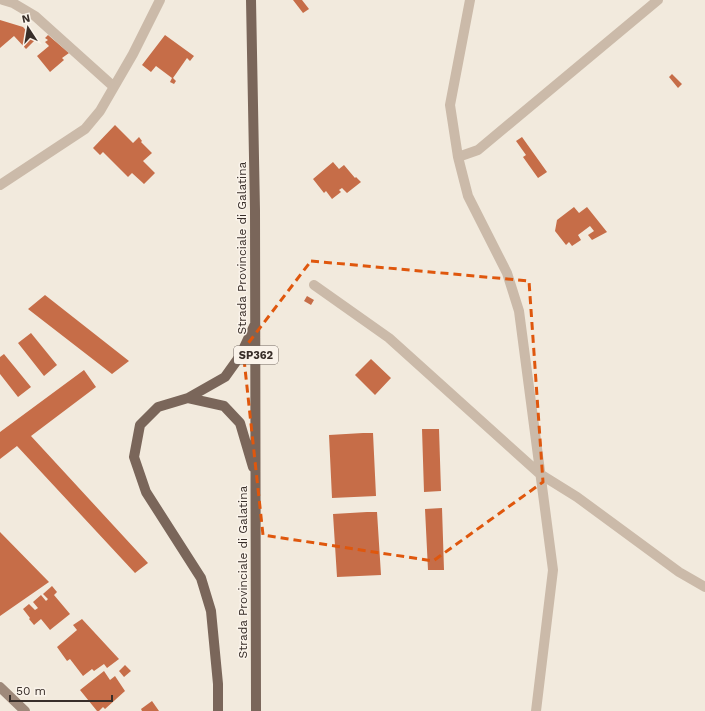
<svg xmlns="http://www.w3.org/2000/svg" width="705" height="711" viewBox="0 0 705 711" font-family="'Work Sans',sans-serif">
<rect width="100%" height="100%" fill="#f2eadd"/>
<path fill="#c66d48" d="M293 0H302L309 9 303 13Z
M0 20 23 27 35 40 26 49 14 36 0 48Z
M48 35 69 53 62 58 64 60 50 72 37 56 49 46 45 42 48 40 45 38Z
M165 35 194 56 190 61 187 58 173 78 176 81 174 84 170 82 172 78 156 66 151 72 142 65Z
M672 74 682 84 678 88 669 77Z
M115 125 133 143 139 137 142 141 141 142 152 153 143 161 155 173 144 184 132 173 128 177 103 152 100 155 93 148Z
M522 137 547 172 538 178 523 157 526 155 516 141Z
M333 162 339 169 344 165 355 178 356 177 361 182 347 193 342 188 339 190 341 192 332 199 326 191 324 193 313 179Z
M574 207 579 213 587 207 607 232 592 240 588 235 594 231 590 226 578 235 581 240 572 246 569 242 566 245 555 231 557 220Z
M45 295 129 361 112 374 28 309Z
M307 296 314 300 311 305 304 301Z
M31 333 57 365 44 376 18 343Z
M4 354 31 387 18 397 0 374V357Z
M371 359 391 378 375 395 355 375Z
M84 370 96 387 31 436 148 563 135 573 17 446 0 459V432Z
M422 429H439L441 491 424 492Z
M363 433H373L376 496 332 498 329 435Z
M442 508 444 570H428L425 509Z
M367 512H377L381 575 337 577 333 514Z
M0 532 49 582 0 616Z
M52 586 57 592 54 595 70 614 50 630 41 619 34 625 29 619 30 618 23 609 29 604 35 610 38 608 33 602 41 595 46 601 48 599 43 594Z
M82 619 119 659 107 668 104 664 94 671 92 669 83 676 70 659 67 661 57 647 77 630 73 625Z
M125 665 131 671 124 677 119 671Z
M104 671 110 680 115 676 125 691 105 709 103 707 99 711H97L80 690Z
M152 701 159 711H142L141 709Z"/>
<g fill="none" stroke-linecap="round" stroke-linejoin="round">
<path stroke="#cbbaa9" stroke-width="10" d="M3 0 13 3 35 16 114 87
M470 0 450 105 458 157 468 196 507 273 519 311 553 570 536 711
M458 157 478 150 658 0
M0 185 85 129 100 111 133 54 160 0
M314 285 389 338 540 474 577 497 679 572 705 587"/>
<path stroke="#9e897a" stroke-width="10" d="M0 687 25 711"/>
<path stroke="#7a665a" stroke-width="10" d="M251 0 255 210 256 711
M188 398 224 406 240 423 253 467
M218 711V684L211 611 201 578 146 492 134 457 140 425 158 407 188 398 225 377 240 356 254 326"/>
</g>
<path fill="none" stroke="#df570d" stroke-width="3" stroke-dasharray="8 5" stroke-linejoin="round" d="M311 261 529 281 543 482 433 561 263 535 243 350Z"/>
<g text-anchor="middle" stroke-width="3" stroke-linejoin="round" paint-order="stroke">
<rect fill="#faf3ea" stroke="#726963" stroke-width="1" x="234" y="346" width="44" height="18" rx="3"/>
<g font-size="11" font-weight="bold" fill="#382e29">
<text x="256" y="359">SP362</text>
</g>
<g font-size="12" fill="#382e29" stroke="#faf3ea">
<text transform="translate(242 248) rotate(-90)" y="4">Strada Provinciale di Galatina</text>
<text transform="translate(243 572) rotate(-90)" y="4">Strada Provinciale di Galatina</text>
</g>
</g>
<g transform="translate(28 28) rotate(348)" stroke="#faf3ea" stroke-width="3" paint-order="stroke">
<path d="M0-3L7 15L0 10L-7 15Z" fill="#382e29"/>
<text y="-6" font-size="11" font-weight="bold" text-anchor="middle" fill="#382e29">N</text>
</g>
<path d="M10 695v6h102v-6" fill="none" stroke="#382e29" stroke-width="2"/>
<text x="16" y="695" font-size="12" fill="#382e29" stroke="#faf3ea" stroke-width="3" paint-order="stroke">50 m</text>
</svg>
